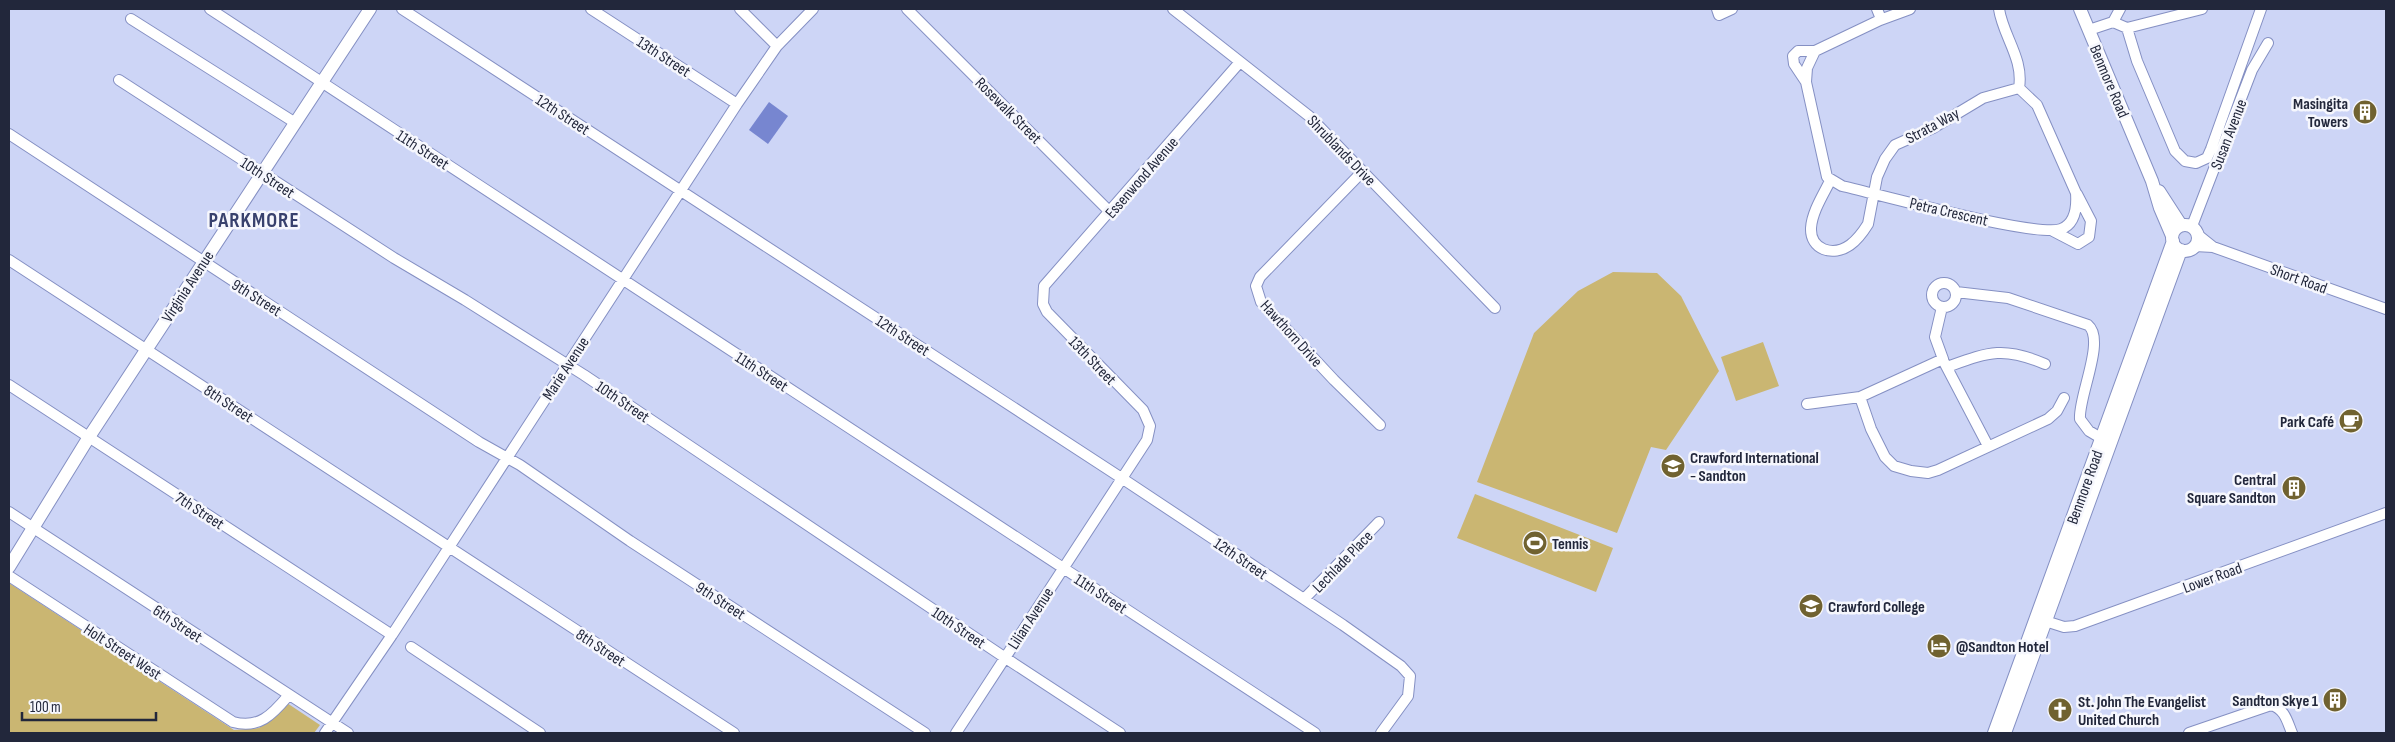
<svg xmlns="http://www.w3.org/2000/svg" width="2395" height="742" viewBox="0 0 2395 742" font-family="'Sofia Sans Condensed',sans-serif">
<rect width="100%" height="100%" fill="#cdd5f6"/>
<path fill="#cab672" d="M1613 272 1657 273 1681 296 1719 371 1666 450 1651 447 1617 533 1477 482 1534 333 1578 291Z
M1763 342 1779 386 1736 401 1721 357Z
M1475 494 1613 548 1596 592 1457 538Z
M9 583 234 730 259 728 287 703 320 725 314 733H9Z"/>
<path fill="#7786d0" d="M769 102 788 116 768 144 749 130Z"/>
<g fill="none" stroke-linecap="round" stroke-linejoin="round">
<defs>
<path id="minor" d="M210 9 1315 733
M402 9 1123 479 1343 625 1401 666 1410 676 1408 696 1381 733
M591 9 737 104
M740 9 777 46
M907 9 1110 212
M1173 9 1309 116 1495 308
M1717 9 1719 15 1732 9
M1877 9 1881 19
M1910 9 1880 20 1815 51 1807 68 1806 82 1827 177 1842 186C1877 194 2037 238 2061 229 2075 224 2077 207 2076 193L2037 105 2019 88C2024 59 2003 36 1999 9
M131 19 294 122
M2113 22 2127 28 2202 9
M2127 28 2137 61 2175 151 2185 161 2196 163 2207 158 2211 149 2261 9
M2089 30 2113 22 2120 9
M119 80 394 258 465 300 584 375 1004 657 1120 733
M1806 82 1794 64 1793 56 1798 51H1815
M9 134 479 442 520 465 630 541 925 733
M1363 171 1260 277 1256 286 1261 302 1334 380 1380 425
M1830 181C1823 195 1812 212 1811 228 1810 250 1833 257 1850 245 1857 240 1863 232 1868 224L1877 177 1885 159 1895 145 1933 128 1983 98 2019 88
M2192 226 2252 70 2268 43
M2053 231 2078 244 2089 237 2091 221 2077 194
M2198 235 2213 247
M2195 246 2213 247 2386 309
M9 260 734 733
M1932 295a12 12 0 1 1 24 0a12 12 0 1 1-24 0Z
M1956 292 2008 298 2088 325C2106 340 2078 397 2080 419L2089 431 2106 441
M1944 362 1988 446
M1947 367C1989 352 2003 346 2045 364
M9 385 392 635
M1860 397 1871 429 1885 457 1894 466 1911 471 1928 473 1938 470 2048 419 2057 411 2064 398
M1807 404 1860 397 1943 359 1935 337 1942 307
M9 512 348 733
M9 576 233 722C259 729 272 715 288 696
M1304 599 1379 522
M2039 619 2064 627 2075 626 2386 513
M411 647 540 733
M325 733 392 635 737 104 777 46 813 9
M956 733 1147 440 1150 426 1143 410 1047 312 1043 304 1044 286 1240 62
M2189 733 2271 705C2285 709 2287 721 2292 733"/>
<path id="tertiary" d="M2080 9 2152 181 2160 208 2172 236
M2159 191 2181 225
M2172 238a13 13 0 1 1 26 0a13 13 0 1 1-26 0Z
M9 567 89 437 370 9
M1994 733 2173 241
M2005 733 2181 250"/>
</defs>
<use href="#minor" stroke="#8590c3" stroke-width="12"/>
<use href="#tertiary" stroke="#8590c3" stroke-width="14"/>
<use href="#minor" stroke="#fff" stroke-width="10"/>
<use href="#tertiary" stroke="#fff" stroke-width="12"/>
</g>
<defs>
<symbol id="building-disc" viewBox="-11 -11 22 22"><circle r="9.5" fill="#706230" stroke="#f6f7fd"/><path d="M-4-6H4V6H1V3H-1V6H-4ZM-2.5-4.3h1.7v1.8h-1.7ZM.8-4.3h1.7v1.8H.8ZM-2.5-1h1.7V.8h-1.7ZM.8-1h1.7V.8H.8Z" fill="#fff"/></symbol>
<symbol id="cafe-disc" viewBox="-11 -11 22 22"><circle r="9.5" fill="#706230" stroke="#f6f7fd"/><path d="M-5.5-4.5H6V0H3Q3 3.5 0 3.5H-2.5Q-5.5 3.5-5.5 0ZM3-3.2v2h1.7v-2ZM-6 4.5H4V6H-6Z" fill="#fff"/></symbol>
<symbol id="school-disc" viewBox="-11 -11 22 22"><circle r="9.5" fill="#706230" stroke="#f6f7fd"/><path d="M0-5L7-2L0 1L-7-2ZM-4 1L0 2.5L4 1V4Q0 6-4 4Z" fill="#fff"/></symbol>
<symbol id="stadium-disc" viewBox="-11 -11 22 22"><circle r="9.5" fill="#706230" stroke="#f6f7fd"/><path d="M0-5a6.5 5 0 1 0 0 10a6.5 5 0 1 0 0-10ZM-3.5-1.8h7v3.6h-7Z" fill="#fff"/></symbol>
<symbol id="hotel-disc" viewBox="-11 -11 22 22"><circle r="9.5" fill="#706230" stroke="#f6f7fd"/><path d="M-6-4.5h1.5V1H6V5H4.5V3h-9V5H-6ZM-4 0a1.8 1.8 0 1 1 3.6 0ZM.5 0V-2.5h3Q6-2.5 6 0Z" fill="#fff"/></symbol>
<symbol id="church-disc" viewBox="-11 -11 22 22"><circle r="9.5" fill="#706230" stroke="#f6f7fd"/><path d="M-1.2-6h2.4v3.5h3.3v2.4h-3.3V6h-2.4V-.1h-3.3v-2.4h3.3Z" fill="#fff"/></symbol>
</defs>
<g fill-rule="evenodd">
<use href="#building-disc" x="2351" y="98" width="28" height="28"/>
<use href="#cafe-disc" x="2337" y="407" width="28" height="28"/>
<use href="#school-disc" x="1659" y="452" width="28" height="28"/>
<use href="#building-disc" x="2280" y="474" width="28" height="28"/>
<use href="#stadium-disc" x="1521" y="529" width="28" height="28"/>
<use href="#school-disc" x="1797" y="592" width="28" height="28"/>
<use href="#hotel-disc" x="1925" y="632" width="28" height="28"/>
<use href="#building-disc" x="2321" y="686" width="28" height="28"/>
<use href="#church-disc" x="2046" y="696" width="28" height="28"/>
</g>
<g text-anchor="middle" stroke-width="5" stroke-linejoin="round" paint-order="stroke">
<g font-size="16" fill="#22273b" stroke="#f6f7fd">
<text transform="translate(664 56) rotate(33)" y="6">13th Street</text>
<text transform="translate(2110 81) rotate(67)" y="6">Benmore Road</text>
<text transform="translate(1009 110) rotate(45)" y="6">Rosewalk Street</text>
<text transform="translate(563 114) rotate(33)" y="6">12th Street</text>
<text transform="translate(1932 125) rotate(-28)" y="6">Strata Way</text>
<text transform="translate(2228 134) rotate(-69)" y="6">Susan Avenue</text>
<text transform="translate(423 149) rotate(33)" y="6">11th Street</text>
<text transform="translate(1342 150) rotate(46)" y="6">Shrublands Drive</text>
<text transform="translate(268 177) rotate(33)" y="6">10th Street</text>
<text transform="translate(1141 177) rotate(-49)" y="6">Essenwood Avenue</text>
<text transform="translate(1949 211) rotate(13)" y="6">Petra Crescent</text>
<text transform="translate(2299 278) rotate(20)" y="6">Short Road</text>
<text transform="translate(187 286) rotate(-57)" y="6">Virginia Avenue</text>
<text transform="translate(257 297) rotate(32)" y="6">9th Street</text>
<text transform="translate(1292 333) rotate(48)" y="6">Hawthorn Drive</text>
<text transform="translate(903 335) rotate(33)" y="6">12th Street</text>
<text transform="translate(1093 360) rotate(46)" y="6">13th Street</text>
<text transform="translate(565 368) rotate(-57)" y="6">Marie Avenue</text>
<text transform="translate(762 371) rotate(33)" y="6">11th Street</text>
<text transform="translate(623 401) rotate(34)" y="6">10th Street</text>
<text transform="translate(229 403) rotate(33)" y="6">8th Street</text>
<text transform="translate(2084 487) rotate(-70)" y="6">Benmore Road</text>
<text transform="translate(200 510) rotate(33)" y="6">7th Street</text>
<text transform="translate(1241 558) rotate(34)" y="6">12th Street</text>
<text transform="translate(1342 561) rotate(-46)" y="6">Lechlade Place</text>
<text transform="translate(2212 577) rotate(-20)" y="6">Lower Road</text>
<text transform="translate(1101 593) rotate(33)" y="6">11th Street</text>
<text transform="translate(721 600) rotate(33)" y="6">9th Street</text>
<text transform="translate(1030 618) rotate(-57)" y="6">Lilian Avenue</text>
<text transform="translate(178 623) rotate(33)" y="6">6th Street</text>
<text transform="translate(959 627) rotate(34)" y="6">10th Street</text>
<text transform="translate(601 647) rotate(33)" y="6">8th Street</text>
<text transform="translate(123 651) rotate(33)" y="6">Holt Street West</text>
</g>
<g font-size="16" font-weight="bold" fill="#22273b" stroke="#f6f7fd" text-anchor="start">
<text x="2348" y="109" text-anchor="end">Masingita<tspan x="2348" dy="18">Towers</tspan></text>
<text x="2334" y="427" text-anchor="end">Park Café</text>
<text x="1690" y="463">Crawford International<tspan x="1690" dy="18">- Sandton</tspan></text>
<text x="2276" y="485" text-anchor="end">Central<tspan x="2276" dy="18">Square Sandton</tspan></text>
<text x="1552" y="549">Tennis</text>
<text x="1828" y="612">Crawford College</text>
<text x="1956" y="652">@Sandton Hotel</text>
<text x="2318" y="706" text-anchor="end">Sandton Skye 1</text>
<text x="2078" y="707">St. John The Evangelist<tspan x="2078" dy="18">United Church</tspan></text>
</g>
<g font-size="21" font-weight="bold" letter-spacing="1" fill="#38416d" stroke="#f6f7fd">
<text x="254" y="227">PARKMORE</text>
</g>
</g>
<rect width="2395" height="742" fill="none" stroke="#22273b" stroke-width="20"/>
<path d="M22 712v8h134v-8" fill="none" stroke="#22273b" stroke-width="2.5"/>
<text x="30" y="712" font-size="15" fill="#22273b" stroke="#f6f7fd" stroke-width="4" paint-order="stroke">100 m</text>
</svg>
